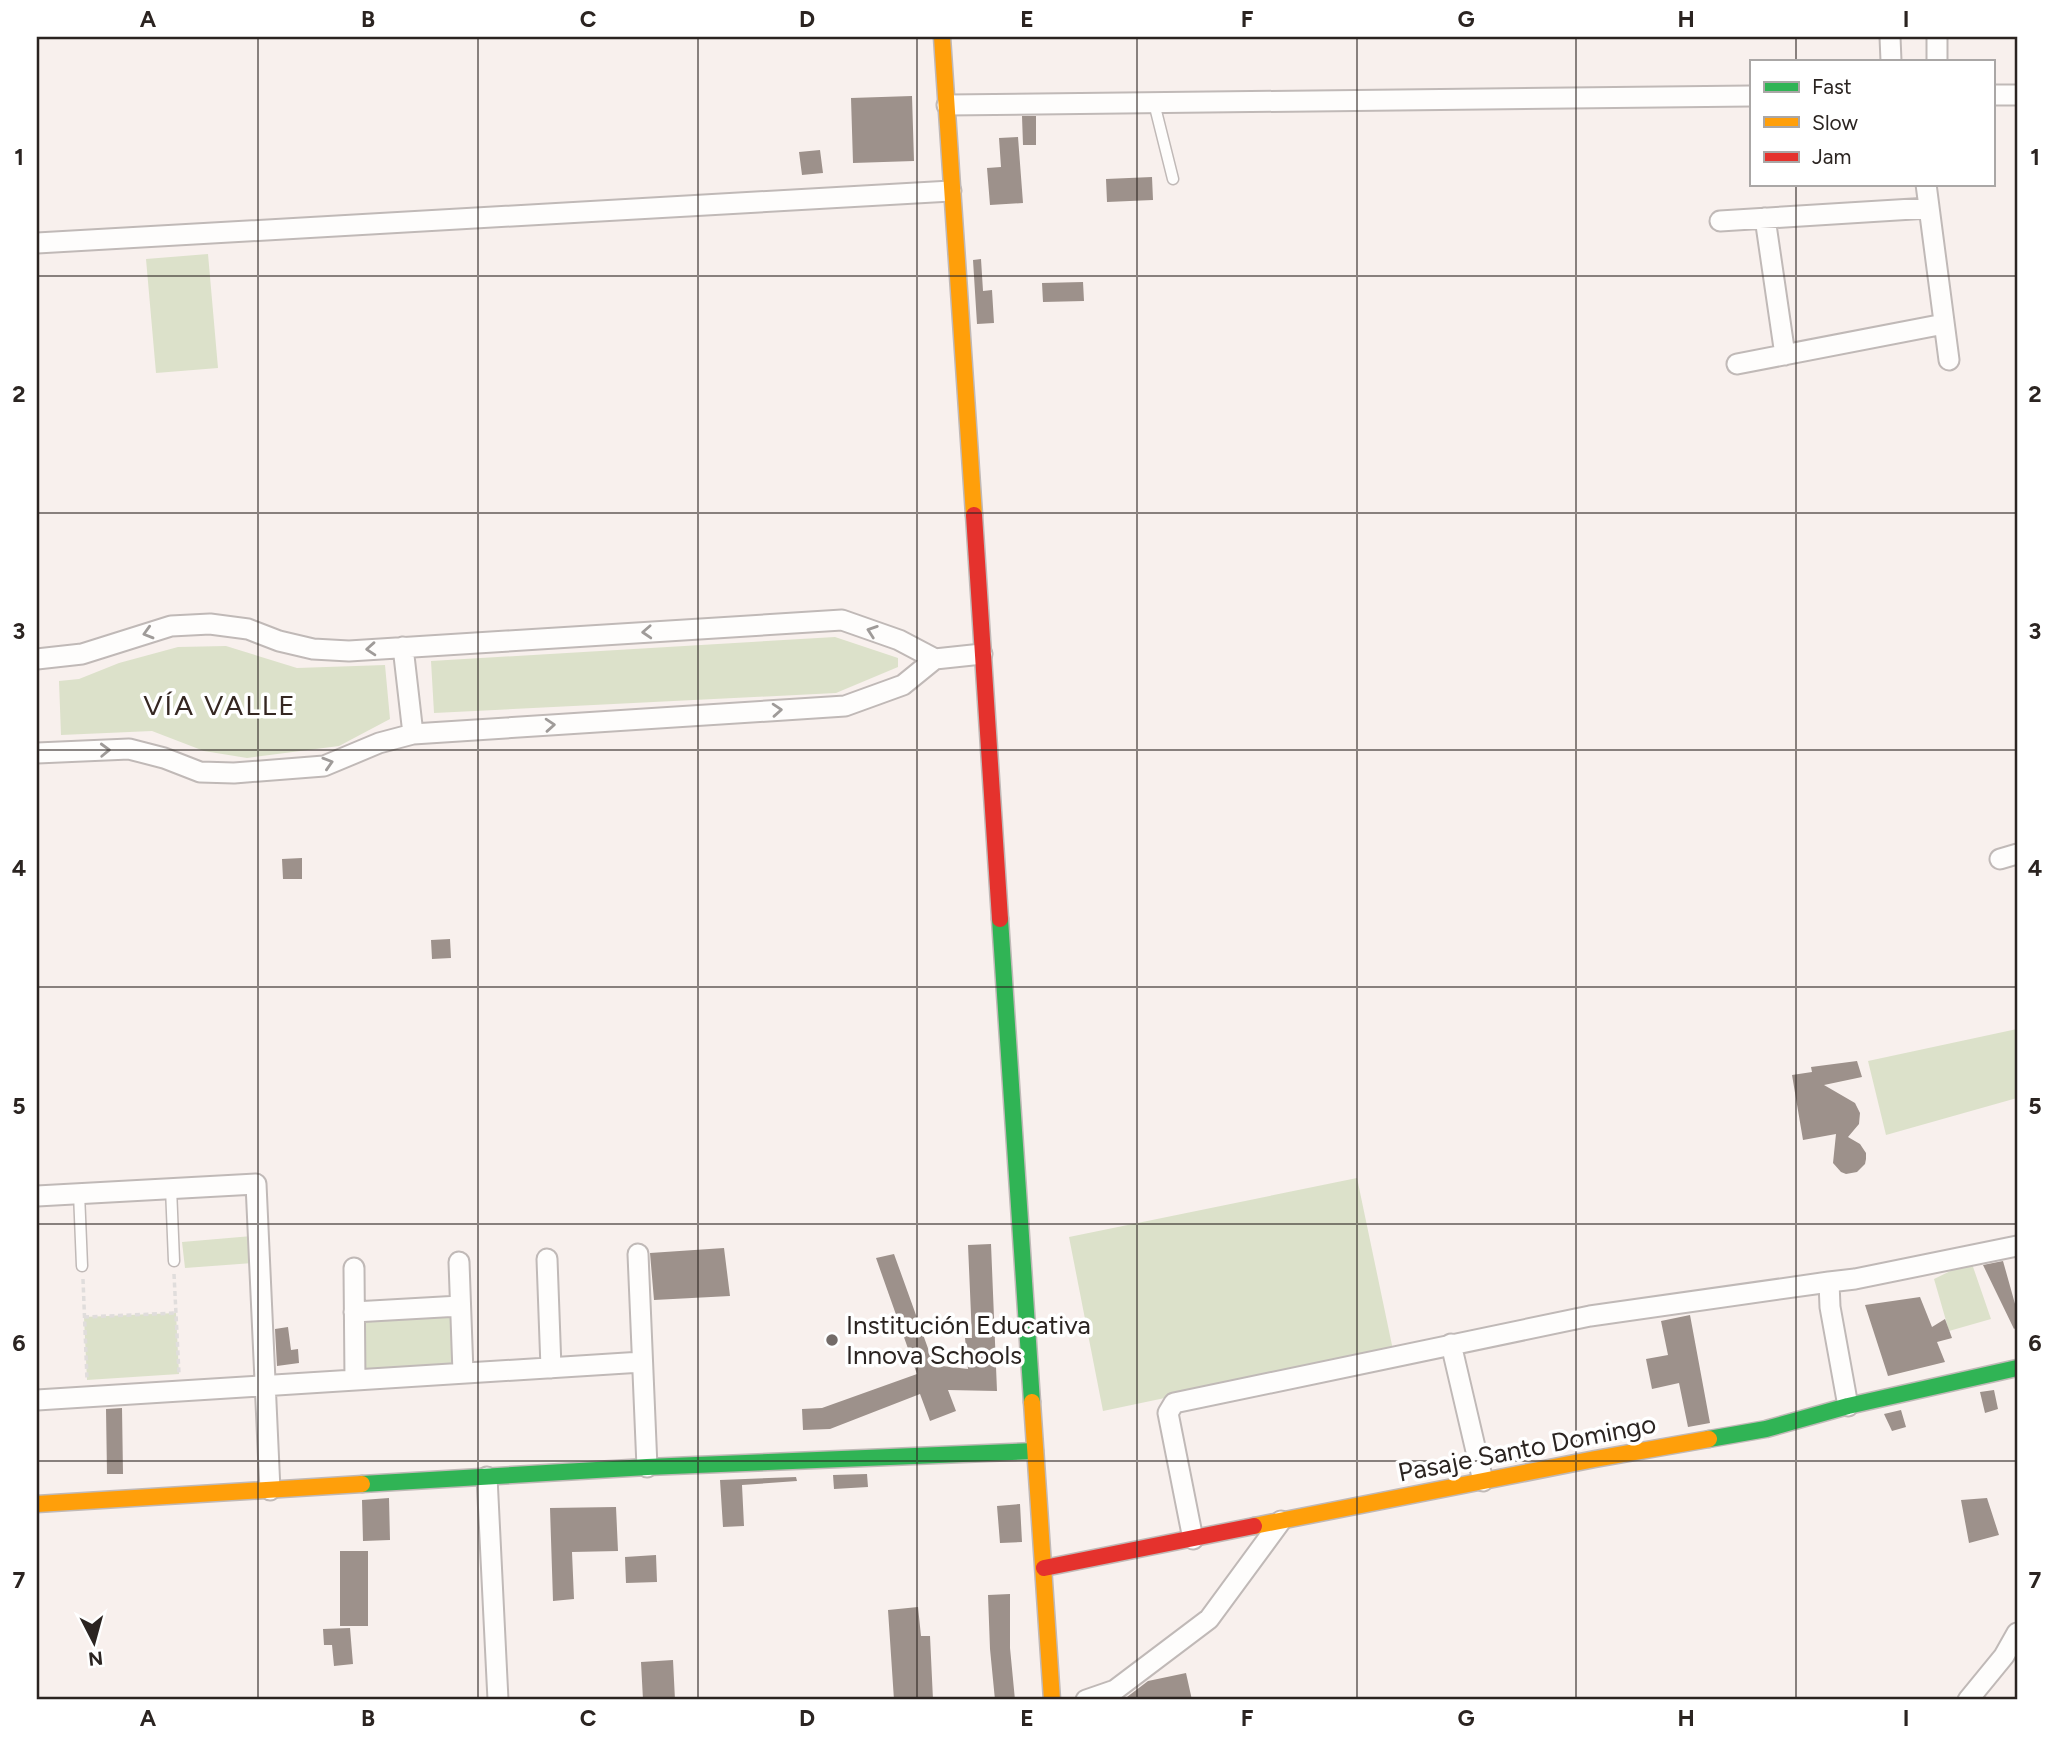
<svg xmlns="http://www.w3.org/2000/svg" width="2054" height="1737" viewBox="0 0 2054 1737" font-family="Figtree,sans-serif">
<rect width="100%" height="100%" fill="#f8f0ed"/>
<path fill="#dce1ca" d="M208 254 218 368 156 373 146 259Z
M835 637 898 658V667L836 693 434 713 431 661Z
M226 646 297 668 385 665 390 719 339 746 247 758 204 751 152 731 61 735 59 681 79 679 119 663 178 647Z
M2017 1029V1098L1886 1135 1868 1061Z
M1357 1178 1393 1350 1103 1411 1069 1237Z
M252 1236 253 1263 185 1268 182 1242Z
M1971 1261 1991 1319 1949 1331 1934 1279Z
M456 1312 458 1366 361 1372 360 1318Z
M176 1313 179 1374 87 1380 84 1317Z"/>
<path fill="#9d918b" d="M912 96 914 161 853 163 851 98Z
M1022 116H1036V145H1023Z
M1018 137 1023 203 990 205 987 168 1001 167 999 138Z
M820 150 823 173 802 175 799 152Z
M1152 177 1153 200 1107 202 1106 179Z
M981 259 983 291 992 290 994 323 977 324 973 260Z
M1083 282 1084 301 1043 302 1042 283Z
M302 858V879H283L282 859Z
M450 939 451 958 432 959 431 940Z
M1857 1061 1862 1077 1824 1085 1855 1103 1860 1113 1859 1124 1848 1137 1860 1144 1866 1153V1159L1865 1164 1857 1172 1846 1174 1841 1172 1833 1163 1836 1134 1803 1140 1792 1075 1812 1072 1811 1067Z
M991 1244 997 1391 948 1390 956 1411 930 1421 920 1394 830 1429 803 1430 802 1409 822 1408 917 1374 876 1258 894 1254 934 1365 968 1369 965 1338H972L968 1245Z
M724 1248 730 1296 654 1300 650 1253Z
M2003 1261 2017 1311V1327L2014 1329 1983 1265Z
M1920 1297 1932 1327 1945 1319 1952 1338 1937 1342 1945 1362 1888 1376 1865 1305Z
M1690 1315 1710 1423 1688 1427 1679 1383 1652 1389 1646 1359 1668 1355 1661 1321Z
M288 1327 291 1350 298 1349 299 1363 277 1366 275 1329Z
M1994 1390 1998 1409 1985 1413 1980 1392Z
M122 1408 123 1474H107L106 1409Z
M1901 1410 1906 1427 1892 1431 1884 1414Z
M867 1474 868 1487 834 1489 833 1475Z
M796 1477 797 1481 742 1485 744 1526 723 1527 720 1480Z
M389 1498 390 1540 363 1541 362 1500Z
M1987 1498 1999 1535 1969 1543 1961 1500Z
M1020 1504 1022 1542 1000 1543 997 1506Z
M616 1507 618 1551 572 1552 574 1599 553 1601 550 1508Z
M340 1551H368V1626H340Z
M656 1555 657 1582 626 1583 625 1557Z
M1010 1594V1648L1015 1700H995L990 1649 988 1595Z
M918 1607 921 1636H930L933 1700H894L888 1610Z
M350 1628 353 1664 334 1666 332 1645H324L323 1629Z
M673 1660 675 1700H643L641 1662Z
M1186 1673 1192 1700H1127V1697L1148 1681Z"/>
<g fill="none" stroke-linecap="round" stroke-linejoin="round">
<defs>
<path id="lane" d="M1154 103 1173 179
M171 1188 174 1261
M79 1193 82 1266"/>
<path id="street" d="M1890 37 1891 61
M1937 37V61
M1993 95H2017
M947 105 1751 96
M1926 184 1949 360
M1765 218 1785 355
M1720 221 1929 208
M37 243 951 191
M1737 364 1944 324
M403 647 413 734
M37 659 82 654 171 626 210 624 248 629 279 641 313 649 349 651 842 620 899 640 935 659 982 654
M37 753 129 749 164 758 200 772 234 773 324 766 379 743 413 734 845 706 903 685 935 659
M2000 859 2017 854
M37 1196 256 1184 270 1490
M638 1254 647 1467
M547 1259 551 1368
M459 1262 463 1373
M354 1268 355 1380
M354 1312 460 1306
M1451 1344 1483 1481
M37 1400 642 1362
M1848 1406 1830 1307 1829 1282 1855 1279 2017 1246
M487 1477 498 1700
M1193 1539 1168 1413 1174 1403 1590 1316 1829 1282
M1086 1700 1115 1690 1209 1619 1281 1521
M1968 1700 2004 1656 2017 1633"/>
<path id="fast" d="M1000 919 1032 1402
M1709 1439 1766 1429 1848 1406 2017 1368
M362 1484 647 1467 1035 1451"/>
<path id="slow" d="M942 37 974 515
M1032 1402 1052 1700
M37 1504 362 1484
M1254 1526 1595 1459 1709 1439"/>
<path id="jam" d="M974 515 1000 919
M1044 1568 1254 1526"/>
</defs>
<use href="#lane" stroke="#c0b9b7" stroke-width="13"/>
<use href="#street" stroke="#c0b9b7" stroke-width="23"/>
<use href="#fast" stroke="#c0b9b7" stroke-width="19"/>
<use href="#slow" stroke="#c0b9b7" stroke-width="19"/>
<use href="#jam" stroke="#c0b9b7" stroke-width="19"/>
<path stroke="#e0dddc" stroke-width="3.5" stroke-dasharray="5 3.5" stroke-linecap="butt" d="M174 1274 179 1374
M83 1279 87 1380
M84 1317 176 1313"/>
<use href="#lane" stroke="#fefdfc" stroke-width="10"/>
<use href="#street" stroke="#fefdfc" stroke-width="19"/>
<use href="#fast" stroke="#30b455" stroke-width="16"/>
<use href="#slow" stroke="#ff9f0a" stroke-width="16"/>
<use href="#jam" stroke="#e5322d" stroke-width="16"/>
</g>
<defs><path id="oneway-chevron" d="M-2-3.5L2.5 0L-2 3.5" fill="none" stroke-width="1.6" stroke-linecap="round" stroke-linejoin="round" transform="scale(1.75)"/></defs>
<g stroke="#9f9b99">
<use href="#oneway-chevron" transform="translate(872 631) rotate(-161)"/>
<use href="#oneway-chevron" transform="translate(647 632) rotate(177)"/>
<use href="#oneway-chevron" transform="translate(148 633) rotate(164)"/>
<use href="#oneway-chevron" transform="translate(371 649) rotate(176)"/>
<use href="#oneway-chevron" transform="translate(777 710) rotate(-4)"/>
<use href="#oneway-chevron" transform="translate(550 725) rotate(-4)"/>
<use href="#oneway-chevron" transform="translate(105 750) rotate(-2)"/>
<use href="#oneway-chevron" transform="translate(328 763) rotate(-17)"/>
</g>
<path fill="none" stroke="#2b2421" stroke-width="2" stroke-opacity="0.55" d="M258 37V1700M478 37V1700M698 37V1700M917 37V1700M1137 37V1700M1357 37V1700M1576 37V1700M1796 37V61M1796 184V1700M37 276H2017M37 513H2017M37 750H2017M37 987H2017M37 1224H2017M37 1461H2017"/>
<circle fill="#736b68" stroke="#fff" stroke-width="2.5" cx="832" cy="1340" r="7"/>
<g text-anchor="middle" stroke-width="7" stroke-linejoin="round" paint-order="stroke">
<g font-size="26" fill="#2b2421" stroke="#fff" text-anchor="start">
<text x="846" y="1334">Institución Educativa<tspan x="846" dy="30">Innova Schools</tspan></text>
</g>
<g font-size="26" fill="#2b2421" stroke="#fff">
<text transform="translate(1527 1448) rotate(-11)" y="9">Pasaje Santo Domingo</text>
</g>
<g font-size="28" letter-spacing="2" fill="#352722" stroke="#fff">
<text x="220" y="715">VÍA VALLE</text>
</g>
</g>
<rect width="2054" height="1737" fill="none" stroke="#ffffff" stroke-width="77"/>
<rect x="1750" y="60" width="245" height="126" fill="#ffffff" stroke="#aaa7a6" stroke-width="2"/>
<rect x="1764" y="82" width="35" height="10" fill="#30b455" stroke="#aaa7a6" stroke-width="2"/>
<text x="1812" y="94" font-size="21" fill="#2b2421">Fast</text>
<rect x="1764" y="117" width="35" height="10" fill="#ff9f0a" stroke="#aaa7a6" stroke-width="2"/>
<text x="1812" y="130" font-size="21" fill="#2b2421">Slow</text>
<rect x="1764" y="152" width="35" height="10" fill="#e5322d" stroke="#aaa7a6" stroke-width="2"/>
<text x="1812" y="164" font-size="21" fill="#2b2421">Jam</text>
<g transform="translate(94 1642) rotate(174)" stroke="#ffffff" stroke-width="5" paint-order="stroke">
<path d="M0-5L12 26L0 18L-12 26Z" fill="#2b2421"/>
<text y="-10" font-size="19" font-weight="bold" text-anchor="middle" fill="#2b2421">N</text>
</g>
<rect x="38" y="38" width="1978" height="1660" fill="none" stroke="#2b2421" stroke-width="2.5"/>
<g font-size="23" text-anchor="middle" font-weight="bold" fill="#2b2421">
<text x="148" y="27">A</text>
<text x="368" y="27">B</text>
<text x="588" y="27">C</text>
<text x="807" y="27">D</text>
<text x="1027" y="27">E</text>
<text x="1247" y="27">F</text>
<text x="1466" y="27">G</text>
<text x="1686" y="27">H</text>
<text x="1906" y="27">I</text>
<text x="19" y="165">1</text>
<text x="2035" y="165">1</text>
<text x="19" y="402">2</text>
<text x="2035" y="402">2</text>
<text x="19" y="639">3</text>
<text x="2035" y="639">3</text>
<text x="19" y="876">4</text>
<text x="2035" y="876">4</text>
<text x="19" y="1114">5</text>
<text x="2035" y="1114">5</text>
<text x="19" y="1351">6</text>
<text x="2035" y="1351">6</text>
<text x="19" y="1588">7</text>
<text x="2035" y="1588">7</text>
<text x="148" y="1726">A</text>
<text x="368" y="1726">B</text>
<text x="588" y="1726">C</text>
<text x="807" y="1726">D</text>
<text x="1027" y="1726">E</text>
<text x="1247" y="1726">F</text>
<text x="1466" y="1726">G</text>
<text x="1686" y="1726">H</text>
<text x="1906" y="1726">I</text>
</g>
</svg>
